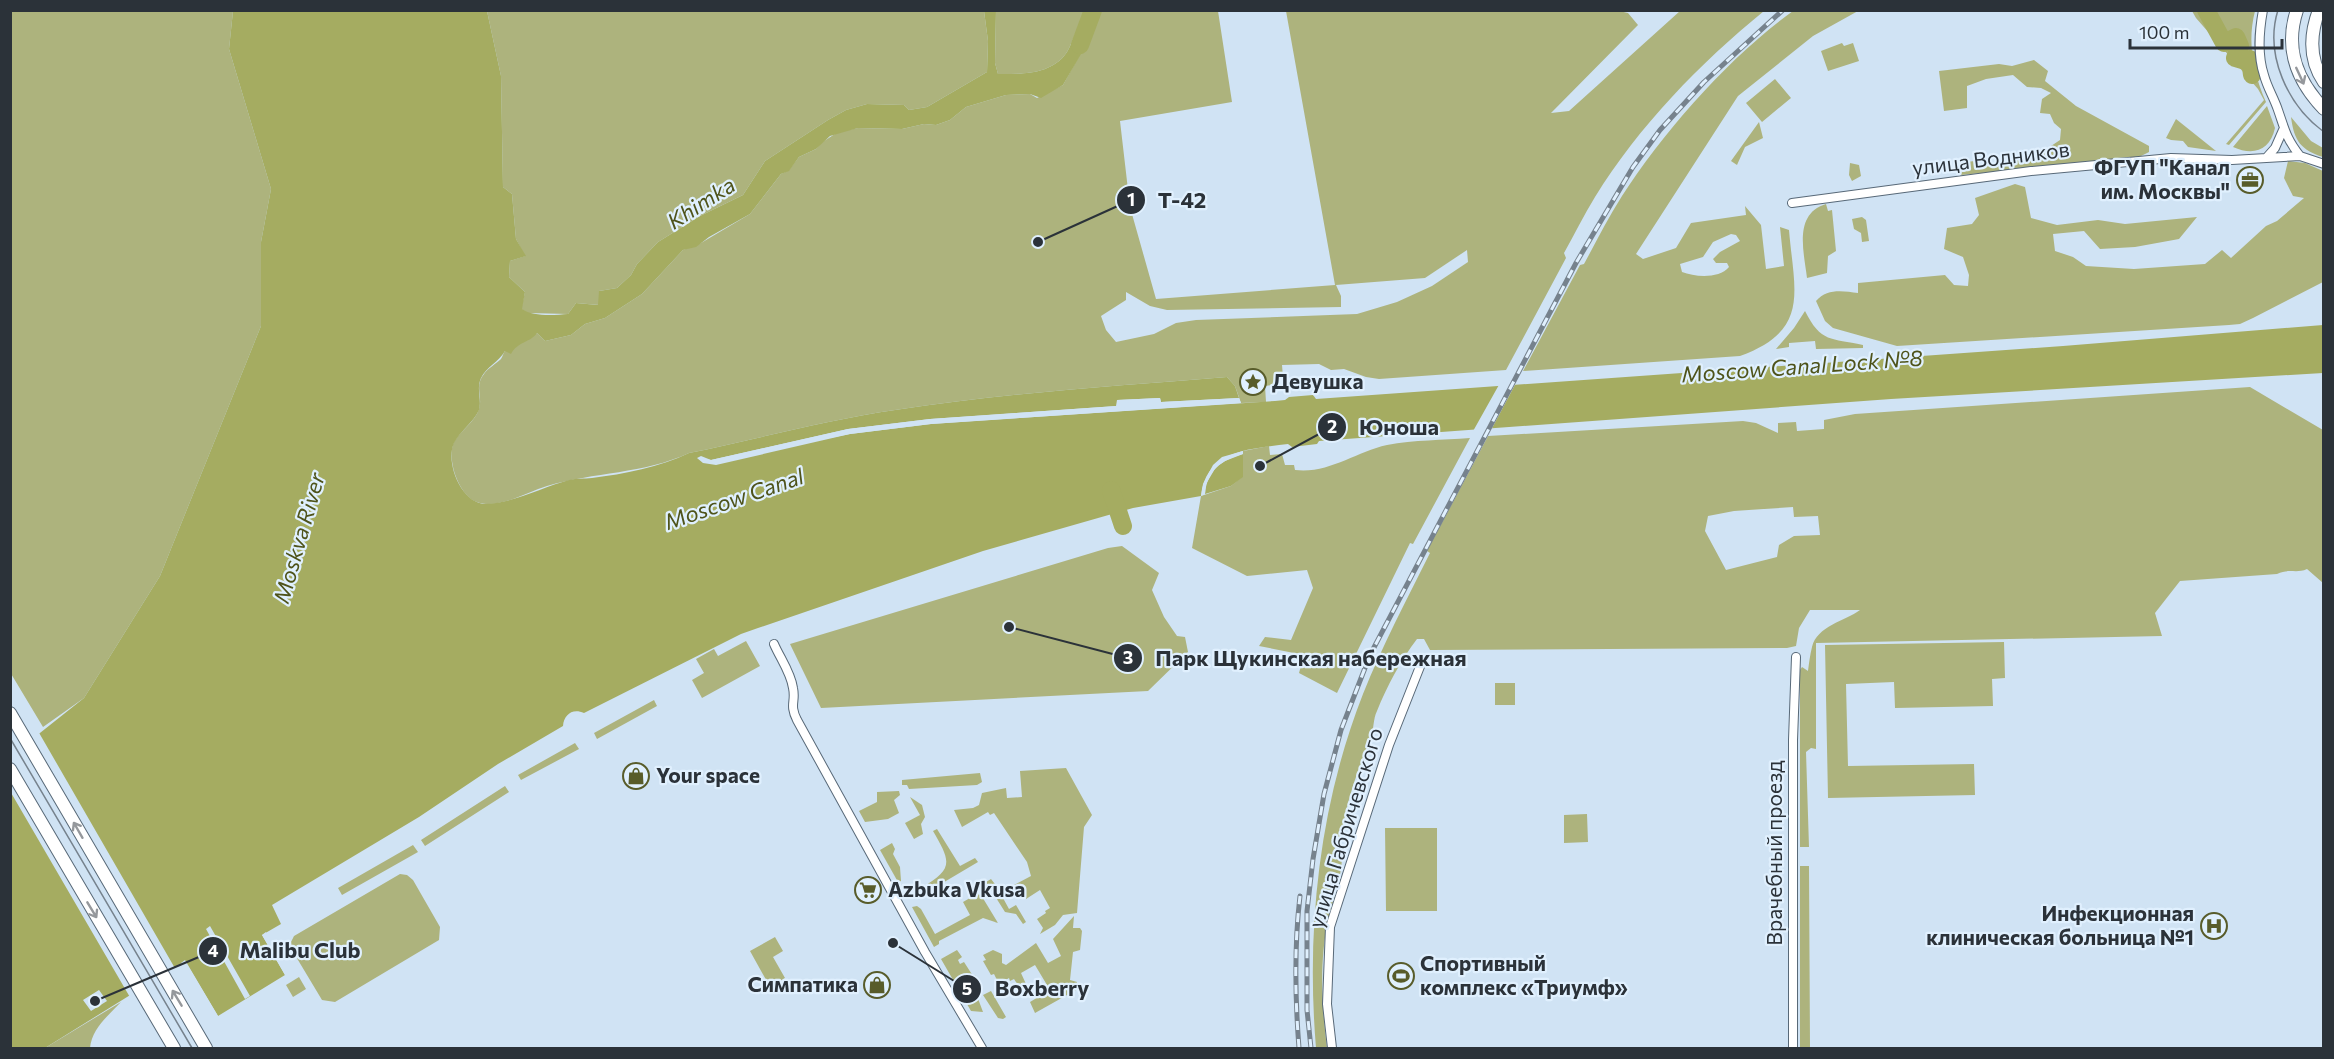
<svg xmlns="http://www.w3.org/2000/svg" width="2334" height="1059" viewBox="0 0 2334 1059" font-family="Commissioner,sans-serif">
<rect width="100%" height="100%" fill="#d0e3f4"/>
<path fill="#adb37d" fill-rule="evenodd" d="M1615 10 1628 13 1638 25 1551 113 1569 111 1680 11H1764C1700 63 1639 126 1595 197 1584 215 1574 235 1564 253L1566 258 1506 370 1379 379 1366 377 1344 369 1331 370 1319 364 1282 365 1283 377 1280 378V384L1265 386 1266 402 1241 403 1235 386 1227 377C1116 386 1005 393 895 410 826 420 758 439 689 453 644 474 594 472 547 486 527 492 498 510 477 502 459 496 446 459 454 442 460 431 475 422 479 409 483 397 474 386 484 374 488 368 496 364 501 359 503 356 503 353 505 351 512 345 529 338 537 333L545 341 571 335 585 324 605 318 642 294 683 250 701 243 750 214 781 174 789 170 799 157 816 149 821 143 838 132 858 128 902 129 924 124 936 125 950 120 966 107 1006 95 1030 94 1037 98 1063 85 1084 47 1082 23C1074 32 1073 42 1067 52 1052 75 1021 74 998 74L995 63 996 11H1218L1232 102 1120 121 1130 207 1156 299 1335 285 1286 11ZM1467 250 1468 262 1432 286 1397 302 1357 314 1196 320 1176 323 1154 334 1116 342 1106 330 1101 316 1126 300V292L1150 306 1167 310 1341 307V296L1336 285 1425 278Z
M10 11H233L229 49 271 189 261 242V326L160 576 84 698 43 727 10 672Z
M487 11H984L988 41 987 72 927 107 909 110 904 105 867 104 846 110 828 120 765 161 743 195 700 216 658 242 637 264 631 275 617 288 599 291V305L576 303 568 314 528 313 521 309 525 292 509 277 510 261 525 256 516 239 512 194 503 187 501 76Z
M1793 11H1858L1813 36 1738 96 1636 254 1643 259 1676 248 1691 223 1746 215 1745 206 1761 225 1766 269 1784 266 1780 227 1789 230C1794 291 1811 330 1740 356L1523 371 1580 265 1584 264C1596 242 1608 218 1622 196 1664 131 1730 56 1793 11ZM1731 234 1736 235 1740 241 1720 252 1713 259 1716 263H1727L1729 267C1719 279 1695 277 1682 272L1680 264 1703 257 1713 242Z
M2192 11H2255C2247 42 2253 73 2266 102L2229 145 2226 144 2264 100 2258 89 2196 18Z
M1842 43 1844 46 1853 43 1859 61 1828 71 1821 51Z
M2034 60 2048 71 2045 81 2076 106 2149 146V152L2137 158 1961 175 1957 163 1975 161 1976 165 2004 162V158L2042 152 2060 140 2061 129 2054 123 2050 114 2040 113 2042 99 2051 93 2041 88 2027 87 2013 75 1986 79 1967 86V108L1944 111 1939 71 1999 64 2012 66Z
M1775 79 1791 98 1762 122 1746 103Z
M2267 106 2275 128C2270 151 2253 156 2233 147Z
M2291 117 2311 141 2323 148V157C2301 150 2294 141 2291 117Z
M2176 119 2216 151 2188 147 2183 141 2171 140 2166 138Z
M1759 122 1763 138 1745 147 1737 165 1731 161Z
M2288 161 2305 163 2323 171V282L2253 318 2240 324 2229 325 1897 346 1833 328 1825 321 1816 301C1827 288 1843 291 1858 293V283L1945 275 1954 285 1968 286 1969 275 1963 257 1944 249 1947 228 1972 224 1979 215 1975 198 2015 184 2025 187 2031 218 2057 225 2098 220 2125 224 2197 217 2179 239 2135 247 2100 249 2084 231 2053 234 2055 251 2073 257 2086 266 2134 269 2205 264 2222 250 2231 258 2266 226 2277 221 2304 198 2293 196 2284 178Z
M1850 163 1859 165 1861 176 1852 181 1849 175Z
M1826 204 1828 211 1832 210 1836 251 1828 256 1827 273 1807 278C1804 252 1793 214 1826 204Z
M1862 217 1866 220 1869 241 1862 242 1861 233 1854 229 1852 219Z
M1805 311C1821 343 1831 338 1863 345V348L1816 349 1815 341 1789 343V347L1776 349 1794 328Z
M2250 387 2323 430V583L2307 569C2296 574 2289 568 2277 574L2180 581 2155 613 2162 636 1816 643V749L1811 748 1806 752 1809 847H1800V670L1802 667 1808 671C1809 663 1810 655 1812 647 1817 626 1845 621 1860 610H1810L1799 628 1796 646 1787 648 1430 650 1424 639H1417C1401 660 1387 686 1377 711 1373 719 1374 729 1371 737 1358 770 1344 806 1341 842 1340 851 1343 858 1341 869 1338 887 1332 904 1328 921 1319 962 1322 1008 1327 1048H1316C1306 929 1319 806 1363 694 1382 646 1407 599 1430 553L1427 551 1488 436 1743 421 1756 423 1778 433V423L1796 422 1797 431 1824 429V420L1855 414ZM1793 507 1794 517 1818 516 1820 535 1794 536 1779 545 1777 557 1726 570 1705 531 1708 516 1734 511Z
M1470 438 1413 544 1410 543 1337 693 1299 673 1304 655 1259 646 1265 637 1291 640 1313 588 1307 570 1247 576 1192 548 1201 496 1231 486 1242 477 1243 451 1269 446 1270 455 1282 454 1285 465H1294L1295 470C1329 474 1355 452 1387 445 1414 440 1443 440 1470 438Z
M1122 546 1159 573 1152 590 1164 617 1177 636 1185 637 1188 652 1148 691 821 708 790 644 1108 548Z
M746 641 760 666 702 698 692 680 704 673 696 659 714 649 718 656Z
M2004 642 2005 678 1992 679 1993 706 1895 708 1894 682 1846 684 1848 766 1974 764 1975 795 1828 798 1825 645Z
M1495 683H1515V705H1495Z
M654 700 657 706 597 739 594 733Z
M575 743 579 749 521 780 518 775Z
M1066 768 1092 815 1084 827 1077 913 1063 915 1055 925 1040 934 1043 928 1037 919 1046 913 1045 911 1050 908 1040 890 1026 899 1020 888 1017 889 1014 885 1031 876 1027 862 994 813 990 815 988 812 962 827 954 810 973 808 979 805 982 793 1006 788 1007 798 1022 797 1020 771Z
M980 773 982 782 977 785 909 789 907 785H902V780Z
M505 786 509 792 425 846 421 840Z
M899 791 900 795 894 800 899 813 888 819 865 822 859 811 877 802V792Z
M910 797 922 805 925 817 921 824 923 834 914 839 905 823 920 815Z
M1587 814 1588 842 1564 843V815Z
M1385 828H1437V911H1386Z
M937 829 960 866 975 858 978 862 924 894 921 888C954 869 951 862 933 831Z
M892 843 895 849 893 854 900 867 901 881 898 882 880 850Z
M413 845 418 852 342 895 338 888Z
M1800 866H1809L1810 1048H1800Z
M400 874 407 875 413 880 440 927 439 940 335 1002 322 1000 292 950 291 942 294 936Z
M991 879 1005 897 1003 898 1009 909 1016 905 1026 922 1023 924 1016 914 1005 912 986 882Z
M977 894 981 895 998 923 983 918 939 941V944L934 947 912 907 917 906 921 909 935 934 970 915 963 902Z
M1074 916 1073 928H1080L1082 931 1080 950 1073 952 1070 980 1077 982 1076 990 1035 1013 1030 1002 1050 990 1035 965 1021 973 1031 995 1026 998 1014 979 1010 981 1009 978 999 984 994 974 991 975 983 961 986 960 983 955 993 950 1002 954V963L1006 965 1036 943 1048 963 1061 956 1053 939Z
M775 937 783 951 773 957 785 978 770 987 750 951Z
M957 950 962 957 958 960 960 964 964 962 973 976 975 975 977 979 974 988 983 1012 971 1011 941 959Z
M299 977 306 989 293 997 286 985Z
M991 991 1006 1017 1003 1019 998 1018 983 995Z
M121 1002C108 1016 92 1028 90 1048H45Z"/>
<path fill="#a5ac61" d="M233 11H487L501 76 503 187 512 194 516 239 526 256 510 261 509 277 525 292 522 309C533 317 555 315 568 314L576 303 598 305 599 291 617 288 631 275 637 264 658 242 700 216 743 195 765 161 828 120 846 110 867 104 904 105 909 110 927 107 987 72 988 41 984 11H996L995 63 998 74C1021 74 1052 75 1067 52 1073 42 1074 32 1082 23L1089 24 1081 54 1063 85 1041 98 1030 94 1006 95 966 107 950 120 936 125 924 124 902 129 858 128 830 136 816 149 799 157 789 171 781 174 750 214 709 237 696 247 683 250 642 294 605 318 585 324 571 335 545 341 537 333C530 343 518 341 511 354L505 351C499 362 486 367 481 378 476 389 482 400 479 410 474 422 460 431 454 443 445 462 461 504 486 504 513 503 543 487 569 480 577 478 584 479 592 478 624 474 660 467 689 453 758 439 826 420 895 410 1005 393 1116 386 1227 377L1235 386 1239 398 1161 402 1160 398 1117 400V406L930 419 848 429 711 460 705 459 703 463 850 434 931 424 1275 401 1285 400 1289 397 1313 395 1316 399 2063 346 2323 325V373L1891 399 1319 441 1317 444 1292 447 1288 444C1251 449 1206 449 1201 496L1133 508 983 551 758 628 741 634 584 713C572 708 564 715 563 726L498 764 419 817 272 905 281 924 262 935 285 975 218 1016 185 961 45 1048H11V756L84 698 160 576 261 326V242L271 189 229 49Z
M1243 454V477L1231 486 1205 494C1207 471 1221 460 1243 454Z"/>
<path fill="#d0e3f4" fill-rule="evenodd" d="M1517 381 1490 432 1472 433 1500 383Z
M1160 398 1161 402 1239 398 1241 403 931 424 850 434 716 465 703 463 697 458 701 456 711 460 848 429 930 419 1116 406 1117 400ZM1158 401 1159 405 1119 408 1120 403Z
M1243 451V454L1225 461 1216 467 1206 484 1205 494 1201 496 1203 484 1213 465 1222 457Z
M38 731 176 970 131 999 10 791V752Z
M210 926 250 996 245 999 206 929Z
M266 932 287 973 285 975 262 935Z
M185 960 218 1016 216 1017 184 965 182 966 181 963Z
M99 990 107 1001 91 1011 83 1000Z"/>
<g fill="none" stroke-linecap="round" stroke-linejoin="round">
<path stroke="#a5ac61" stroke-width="18" d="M2206 10 2224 43 2236 37 2240 46 2235 58 2245 61 2250 59 2252 75
M1080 45 1093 10
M1111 490 1123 526"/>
<defs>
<path id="street" d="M2263 10C2259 32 2257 54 2264 75 2267 87 2274 98 2278 110 2285 130 2286 138 2300 156
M2267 157 2275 148 2283 130
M1792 203 2031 171 2171 158 2232 160 2300 156 2324 164
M774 644C780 658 791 673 793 688 796 702 789 704 797 720L925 952 982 1048
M1332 1048 1327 1004 1330 927 1389 745 1423 659
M1793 1048V740L1796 657"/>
<path id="secondary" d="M2297 10C2284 49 2297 81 2324 109
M2319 10C2310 34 2309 60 2324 82
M10 713 206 1048
M10 769 174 1048"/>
</defs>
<use href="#street" stroke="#586978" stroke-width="10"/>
<use href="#secondary" stroke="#586978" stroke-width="14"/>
<use href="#street" stroke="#fff" stroke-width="8"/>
<use href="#secondary" stroke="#fff" stroke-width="12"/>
<path stroke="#76828d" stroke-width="1.5" d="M2278 10C2264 55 2288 106 2324 132
M10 738 192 1048"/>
<defs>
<path id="rail" d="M1299 1048C1295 997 1294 947 1300 896
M1311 1048 1307 1010V911L1313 859 1324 794 1341 730 1370 655 1576 263 1633 167 1660 130 1704 82 1783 10"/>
</defs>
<use href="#rail" stroke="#76828d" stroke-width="5"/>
<use href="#rail" stroke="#e0f0fe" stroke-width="3" stroke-dasharray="9" stroke-linecap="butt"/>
</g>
<defs><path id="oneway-shaft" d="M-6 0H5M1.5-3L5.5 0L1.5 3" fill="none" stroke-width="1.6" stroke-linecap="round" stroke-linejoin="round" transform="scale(1.5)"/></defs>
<g stroke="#95989c">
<use href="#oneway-shaft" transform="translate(2300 76) rotate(65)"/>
<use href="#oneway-shaft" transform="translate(78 830) rotate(-120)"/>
<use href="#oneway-shaft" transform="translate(92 910) rotate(59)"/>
<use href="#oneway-shaft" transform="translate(177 998) rotate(-121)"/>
</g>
<defs>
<symbol id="office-ring" viewBox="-11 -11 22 22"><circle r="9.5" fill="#e0f0fe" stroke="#585c2a" stroke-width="1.5"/><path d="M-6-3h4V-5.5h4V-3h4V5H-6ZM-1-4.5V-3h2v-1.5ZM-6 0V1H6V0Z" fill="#585c2a"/></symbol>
<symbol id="sight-ring" viewBox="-11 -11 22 22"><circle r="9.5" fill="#e0f0fe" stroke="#585c2a" stroke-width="1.5"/><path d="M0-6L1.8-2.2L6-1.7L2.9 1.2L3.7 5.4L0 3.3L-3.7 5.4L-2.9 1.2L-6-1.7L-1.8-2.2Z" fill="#585c2a"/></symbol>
<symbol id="shop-ring" viewBox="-11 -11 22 22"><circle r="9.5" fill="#e0f0fe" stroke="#585c2a" stroke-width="1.5"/><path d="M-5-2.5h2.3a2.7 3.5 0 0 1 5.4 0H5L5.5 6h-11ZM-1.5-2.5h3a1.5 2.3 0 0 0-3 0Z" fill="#585c2a"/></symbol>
<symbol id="supermarket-ring" viewBox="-11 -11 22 22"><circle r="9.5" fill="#e0f0fe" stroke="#585c2a" stroke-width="1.5"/><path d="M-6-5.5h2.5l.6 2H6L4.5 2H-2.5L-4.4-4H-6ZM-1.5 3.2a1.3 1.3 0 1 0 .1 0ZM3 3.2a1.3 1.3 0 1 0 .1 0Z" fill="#585c2a"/></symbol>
<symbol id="hospital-ring" viewBox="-11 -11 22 22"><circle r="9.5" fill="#e0f0fe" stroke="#585c2a" stroke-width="1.5"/><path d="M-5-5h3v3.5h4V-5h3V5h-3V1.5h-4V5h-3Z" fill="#585c2a"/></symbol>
<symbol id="stadium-ring" viewBox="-11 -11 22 22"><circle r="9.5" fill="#e0f0fe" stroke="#585c2a" stroke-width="1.5"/><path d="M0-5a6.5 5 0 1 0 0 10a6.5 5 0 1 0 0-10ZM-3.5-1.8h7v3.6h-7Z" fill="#585c2a"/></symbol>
</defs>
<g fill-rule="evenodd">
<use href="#office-ring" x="2235" y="165" width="30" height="30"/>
<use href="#sight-ring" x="1238" y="367" width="30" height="30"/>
<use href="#shop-ring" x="621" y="761" width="30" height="30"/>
<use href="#supermarket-ring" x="853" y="875" width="30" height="30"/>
<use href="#hospital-ring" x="2199" y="911" width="30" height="30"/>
<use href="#stadium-ring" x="1386" y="961" width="30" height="30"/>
<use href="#shop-ring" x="862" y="970" width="30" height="30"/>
</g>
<g text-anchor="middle" stroke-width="4.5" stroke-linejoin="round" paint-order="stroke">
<g font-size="21" fill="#2b3239" stroke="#e0f0fe">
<text transform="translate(1991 159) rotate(-7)" y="7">улица Водников</text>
<text transform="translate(1346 828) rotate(-73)" y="7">улица Габричевского</text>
<text transform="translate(1775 853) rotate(-90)" y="7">Врачебный проезд</text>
</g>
<g font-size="21" font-weight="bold" fill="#2b3239" stroke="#e0f0fe" text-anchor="start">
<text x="2230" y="175" text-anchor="end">ФГУП "Канал<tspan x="2230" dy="24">им. Москвы"</tspan></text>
<text x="1272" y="389">Девушка</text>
<text x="656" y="783">Your space</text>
<text x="888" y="897">Azbuka Vkusa</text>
<text x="2194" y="921" text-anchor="end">Инфекционная<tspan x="2194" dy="24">клиническая больница №1</tspan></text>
<text x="1420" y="971">Спортивный<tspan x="1420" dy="24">комплекс «Триумф»</tspan></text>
<text x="858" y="992" text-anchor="end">Симпатика</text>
</g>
<g font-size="22" font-style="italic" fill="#4e531a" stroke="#e0f0fe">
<text transform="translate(701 203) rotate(-33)" y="8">Khimka</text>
<text transform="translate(1802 366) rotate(-4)" y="8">Moscow Canal Lock №8</text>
<text transform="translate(734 499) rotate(-19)" y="8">Moscow Canal</text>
<text transform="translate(299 538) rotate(-74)" y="8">Moskva River</text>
</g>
</g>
<path fill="none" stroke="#2b3239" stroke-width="2" d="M1038 242L1131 200M1260 466L1332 427M1009 627L1128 658M95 1001L213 951M893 943L967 989"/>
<g fill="#2b3239" stroke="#e0f0fe" stroke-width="2">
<circle cx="1038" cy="242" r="6"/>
<circle cx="1260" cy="466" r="6"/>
<circle cx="1009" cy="627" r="6"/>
<circle cx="95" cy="1001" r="6"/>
<circle cx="893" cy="943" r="6"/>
<circle cx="1131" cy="200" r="15"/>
<circle cx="1332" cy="427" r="15"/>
<circle cx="1128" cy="658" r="15"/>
<circle cx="213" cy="951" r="15"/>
<circle cx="967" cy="989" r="15"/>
</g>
<g font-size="18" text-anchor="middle" font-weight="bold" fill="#fff">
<text x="1131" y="206">1</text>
<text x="1332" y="433">2</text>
<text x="1128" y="664">3</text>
<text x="213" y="957">4</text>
<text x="967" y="995">5</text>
</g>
<g font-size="22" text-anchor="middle" font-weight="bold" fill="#2b3239" stroke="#e0f0fe" stroke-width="4.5" stroke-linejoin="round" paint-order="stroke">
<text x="1182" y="208">Т-42</text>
<text x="1399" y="435">Юноша</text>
<text x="1311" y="666">Парк Щукинская набережная</text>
<text x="300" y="958">Malibu Club</text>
<text x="1042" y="996">Boxberry</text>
</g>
<rect width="2334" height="1059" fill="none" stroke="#2b3239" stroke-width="24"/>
<path d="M2130 39v9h152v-9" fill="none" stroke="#2b3239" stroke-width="3"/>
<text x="2139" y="39" font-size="18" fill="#2b3239" stroke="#e0f0fe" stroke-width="4.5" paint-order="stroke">100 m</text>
</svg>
